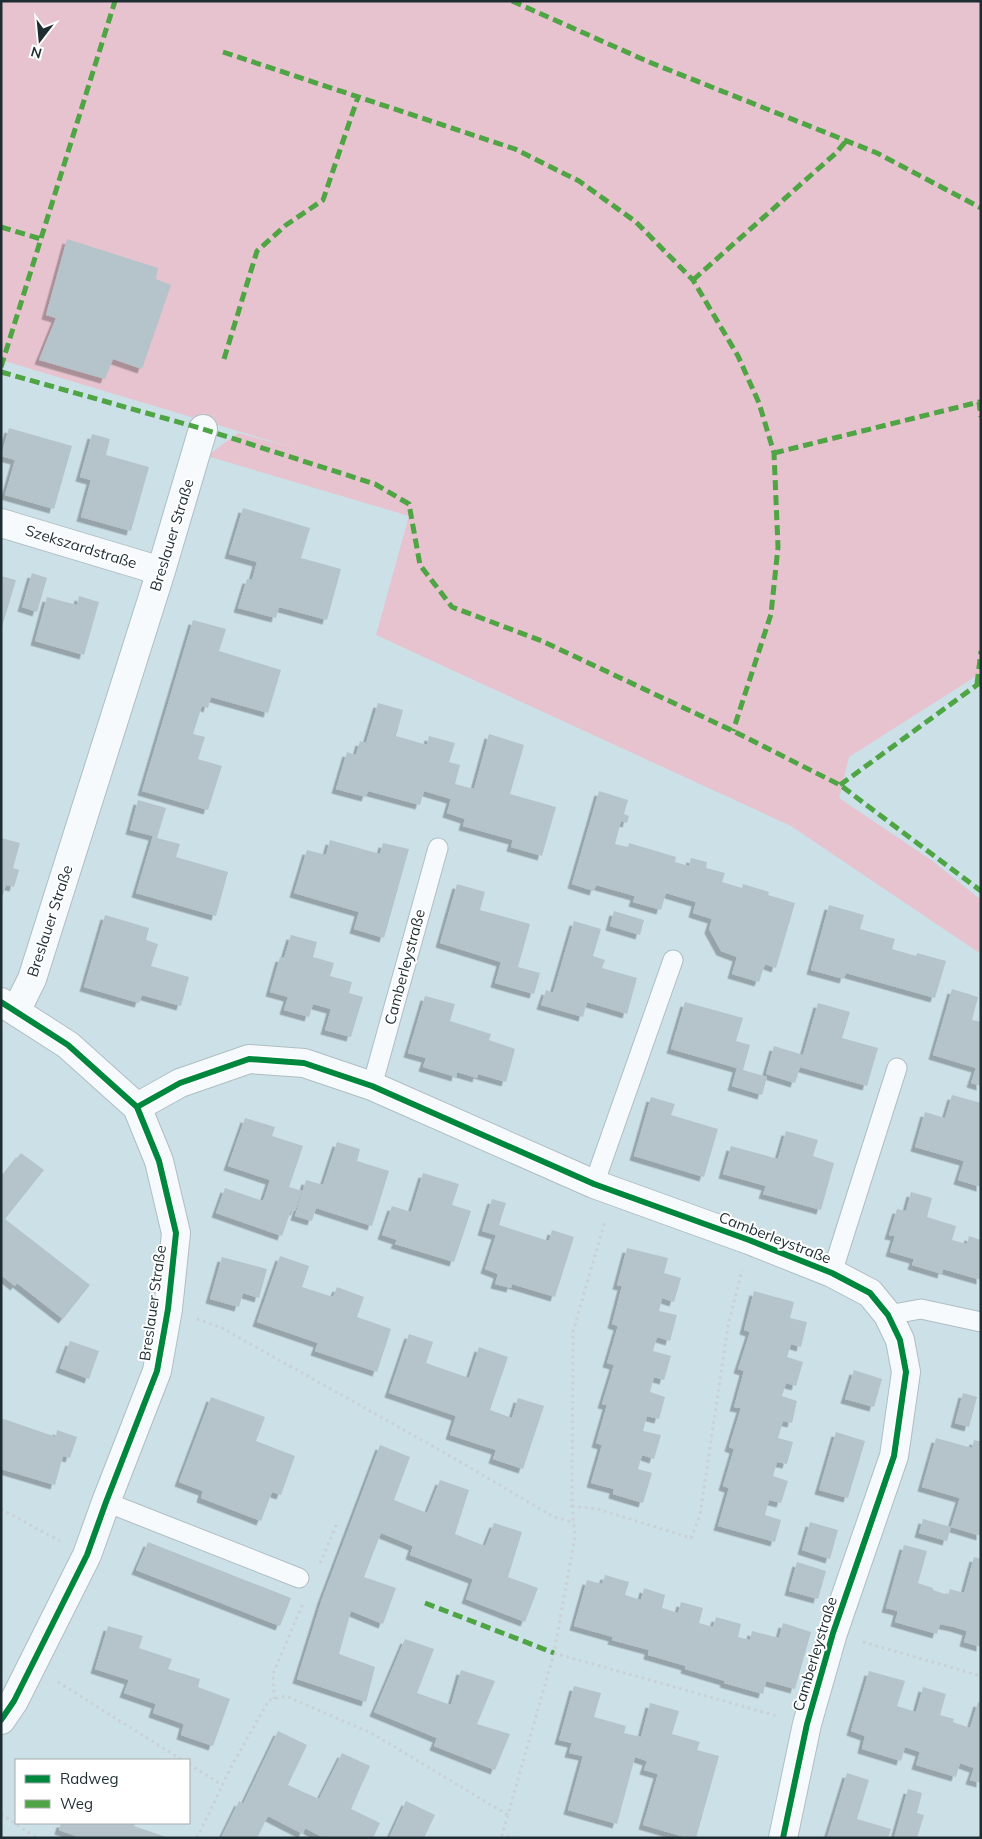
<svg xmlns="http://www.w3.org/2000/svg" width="982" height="1839" viewBox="0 0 982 1839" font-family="Mulish,sans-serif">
<defs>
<filter id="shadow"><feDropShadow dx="-4.5" dy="4.5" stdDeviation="0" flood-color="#0004"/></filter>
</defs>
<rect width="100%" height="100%" fill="#cce0e8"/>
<path fill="#e6c3ce" d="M1 1H981V673L849 757 839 798 934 862 981 900V954L791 826 376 635 409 516 207 456 238 433 294 448 1 360Z"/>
<path fill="#b4c4ca" filter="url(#shadow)" d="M67 239 158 268 156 279 171 285 142 369 113 359 105 379 39 360 56 318 46 315Z
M9 428 72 446 54 509 5 495 15 460 1 456Z
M92 434 110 439 106 455 149 467 131 531 81 517 91 480 80 477Z
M243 508 310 528 301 558 341 569 327 620 279 607 276 618 238 608 247 579 252 580 257 562 229 554Z
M32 573 47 578 37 612 22 607Z
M1 576 16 580 2 627H1Z
M79 596 99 602 84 655 35 641 47 597 77 605Z
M193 620 226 629 219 651 281 670 268 713 211 697 208 708 202 706 193 734 205 737 198 759 222 766 208 810 142 791Z
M378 703 403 710 396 736 427 745 429 736 455 743 449 762 460 765 455 784 474 789 489 734 524 745 510 794 556 807 542 856 511 847 513 840 463 826 465 819 447 813 451 799 424 791 420 805 368 791 366 797 336 789 347 752 356 755 360 741 366 743Z
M599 791 628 800 624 814 629 816 627 823 621 821 615 844 628 847 629 843 676 857 675 862 689 866 691 858 707 862 706 868 725 873 722 882 742 888 743 884 769 892 768 895 795 903 776 968 765 964 759 982 732 974 737 957 721 951 709 929 712 919 693 913 696 902 666 893 661 910 633 902 635 896 596 885 594 891 572 884Z
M138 800 166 808 157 838 180 844 176 857 228 872 216 916 136 893 153 836 130 830Z
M1 838 20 843 13 868 19 870 14 887 6 885 2 898Z
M330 840 380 854 383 843 409 849 384 938 354 929 359 912 294 893 307 850 326 855Z
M457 884 485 892 480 910 530 924 518 967 540 973 534 994 495 983 501 962 440 943Z
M829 905 864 915 860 929 895 939 892 949 916 956 917 953 946 961 935 998 846 973 844 979 811 970Z
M614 911 644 920 640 935 610 926Z
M105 915 149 928 146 940 158 944 151 966 189 977 181 1006 142 995 139 1003 84 987Z
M574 921 601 929 593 956 605 960 602 968 637 978 627 1014 587 1002 583 1017 541 1005 546 990 553 993Z
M291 935 317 942 313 957 334 963 330 976 352 982 349 993 363 997 351 1037 325 1030 331 1009 313 1004 309 1017 284 1010 288 997 270 992 280 957 284 958Z
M952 989 978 997 972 1020 981 1022V1086L971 1083 976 1068 933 1055Z
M425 996 455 1004 450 1021 491 1034 489 1040 515 1049 506 1082 478 1074 477 1078 457 1072 456 1077 423 1067 426 1058 408 1053Z
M685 1002 743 1018 736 1041 750 1045 743 1070 767 1077 762 1095 732 1086 737 1068 671 1049Z
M818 1003 850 1012 842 1038 878 1048 867 1086 800 1067 795 1083 766 1074 774 1046 803 1055Z
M952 1095 981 1103V1187L958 1180 964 1161 915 1147 925 1112 945 1118Z
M651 1097 675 1104 671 1115 718 1129 704 1177 634 1156Z
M245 1118 275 1127 272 1136 303 1146 289 1187 302 1191 295 1211 291 1210 282 1236 216 1213 225 1188 263 1201 270 1180 228 1166Z
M786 1131 818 1140 813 1156 834 1163 821 1210 763 1194 766 1186 723 1174 731 1146 778 1159Z
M337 1142 360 1149 357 1161 389 1171 372 1226 316 1208 312 1221 295 1216 306 1180 323 1185Z
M21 1153 44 1170 5 1219 90 1285 63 1319 17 1283 15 1286 1 1275V1178Z
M423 1173 459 1184 452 1205 471 1211 454 1262 395 1244 397 1240 382 1235 392 1206 411 1212Z
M911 1192 932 1198 927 1217 956 1226 952 1240 967 1244 969 1236 981 1240V1280L943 1269 942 1274 912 1265 914 1259 890 1252 895 1236 889 1235 897 1209 906 1211Z
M492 1199 506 1203 499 1225 549 1241 552 1230 574 1237 555 1297 512 1284 511 1288 495 1284 498 1274 485 1269 496 1235 482 1231Z
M627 1248 668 1258 664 1273 681 1278 674 1302 662 1298 659 1311 677 1315 670 1341 657 1337 653 1351 671 1356 664 1380 654 1377 650 1392 665 1397 659 1419 647 1416 643 1431 661 1435 654 1459 642 1455 638 1469 652 1473 643 1503 613 1494 614 1489 591 1483 602 1445 596 1443 607 1405 602 1404 614 1365 607 1363 618 1326 612 1324 622 1286 617 1285Z
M280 1256 309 1266 302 1287 333 1297 337 1287 364 1297 357 1317 391 1329 377 1372 315 1351 318 1343 257 1322Z
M222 1257 267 1269 259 1298 243 1293 239 1307 210 1299Z
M754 1291 794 1302 790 1318 807 1322 801 1347 791 1344 787 1357 803 1362 796 1386 786 1383 782 1396 797 1401 792 1423 783 1421 778 1438 793 1442 787 1464 777 1462 773 1476 788 1481 781 1503 769 1500 765 1515 781 1520 775 1542 718 1526 729 1488 723 1486 734 1449 729 1447 741 1408 734 1407 744 1371 738 1369 750 1332 744 1330Z
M409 1334 433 1342 426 1363 469 1378 479 1347 508 1357 490 1410 512 1418 518 1398 544 1406 523 1469 493 1459 496 1450 450 1435 456 1416 389 1393Z
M70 1341 99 1351 89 1379 60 1368Z
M854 1370 882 1379 874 1407 845 1399Z
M963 1393 977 1397 969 1427 955 1423Z
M211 1397 265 1417 256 1441 295 1456 281 1495 272 1492 261 1521 201 1498 203 1491 179 1482Z
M1 1418 56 1437 57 1430 77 1437 70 1458 63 1456 55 1485 1 1469Z
M836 1432 865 1441 848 1498 819 1490Z
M936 1438 972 1448 974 1440 981 1442V1536L951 1527 947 1541 919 1533 923 1519 951 1527 960 1498 922 1487Z
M380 1445 410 1457 394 1500 427 1513 440 1480 469 1490 455 1534 485 1546 494 1523 522 1532 508 1577 538 1588 525 1622 466 1599 473 1579 410 1555 413 1546 381 1533 364 1577 396 1588 383 1624 351 1611 339 1654 375 1667 366 1702 297 1679 322 1599Z
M810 1522 838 1530 830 1559 802 1550Z
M148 1542 291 1598 280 1626 136 1570Z
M904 1545 927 1551 918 1583 933 1588V1590L948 1595 950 1589 964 1593 974 1557 981 1559V1647L964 1642 967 1631 954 1627 940 1624 937 1634 895 1622 898 1611 886 1608Z
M797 1562 826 1571 818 1599 789 1591Z
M605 1575 629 1582 625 1595 641 1600 644 1588 665 1595 662 1608 678 1613 681 1602 703 1608 699 1623 713 1627 716 1617 741 1624 738 1637 750 1640 752 1631 779 1638 783 1623 811 1632 795 1689 766 1681 763 1694 724 1683 725 1681 685 1669 686 1666 648 1655 649 1650 612 1640 613 1637 574 1626 587 1580 602 1584Z
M108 1626 143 1636 139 1648 172 1659 168 1669 200 1679 198 1687 230 1699 213 1746 181 1735 184 1724 153 1713 156 1704 124 1693 129 1680 95 1669Z
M405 1639 434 1649 417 1693 451 1705 461 1670 495 1681 477 1724 510 1734 495 1770 434 1746 437 1738 374 1712Z
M869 1671 905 1681 897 1706 916 1712 923 1687 946 1694 940 1715 954 1719 953 1722 970 1728 978 1702 981 1703V1783L970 1780 974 1768 960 1763 956 1777 916 1765 920 1752 905 1747 901 1761 862 1749 865 1736 851 1731Z
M574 1686 601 1693 594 1717 626 1726 624 1733 641 1737 650 1703 679 1711 672 1734 700 1742 697 1750 719 1756 696 1838H688L643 1825 658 1774 644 1770 647 1761 635 1757 617 1824 568 1810 583 1756 569 1753 572 1743 559 1740Z
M278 1731 307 1745 288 1785 319 1799 342 1753 370 1766 351 1809 380 1823 373 1838H324L305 1828 303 1834 268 1816 257 1838H221L239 1801 243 1804Z
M847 1773 869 1780 857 1819 891 1829 888 1838H827Z
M908 1789 922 1793 917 1813 924 1815 917 1838H894Z
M406 1801 435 1815 424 1838H389Z
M61 1823H136L134 1826 166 1837 81 1838 59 1830Z"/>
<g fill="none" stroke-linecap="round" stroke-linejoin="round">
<defs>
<path id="service" d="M372 1086 438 848
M594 1184 673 960
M832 1273 897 1068
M888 1315 921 1309 981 1322
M106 1502 299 1578"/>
<path id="minor" d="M1 523 161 571
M1 1002 68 1045 137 1107 159 1161 176 1233 168 1309 157 1371 106 1502 87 1555 14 1701 1 1720
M16 1011 32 979 161 571 203 429
M137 1107 180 1083 249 1059 304 1063 372 1086 594 1184 749 1240 832 1273 870 1293 888 1315 900 1340 906 1372 894 1456 833 1633 807 1724 783 1838"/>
</defs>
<use href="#service" stroke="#aebec3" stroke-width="21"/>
<use href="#minor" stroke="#aebec3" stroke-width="30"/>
<path stroke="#cad1d3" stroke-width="3" stroke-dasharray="2.5 4" stroke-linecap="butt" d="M197 1319 222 1328 452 1457 552 1516 574 1523
M572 1506 598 1509 691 1538 700 1515 728 1326 742 1270
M1 1509 60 1541
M320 1563 338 1521
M863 1642 981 1676
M554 1653 777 1716
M58 1682 182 1760
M274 1699 273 1674 303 1603
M189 1764 222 1785
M1 1814 37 1838
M197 1838 232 1765 269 1700 286 1696 373 1734 508 1815
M516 1838 502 1835 554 1653 575 1536 572 1506 573 1332 605 1221"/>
<use href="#service" stroke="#f7fafc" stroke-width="19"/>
<use href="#minor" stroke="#f7fafc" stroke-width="28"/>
<path stroke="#4fa444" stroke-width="5" stroke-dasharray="10 5" stroke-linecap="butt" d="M512 1 649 62 877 153 981 208
M223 52 515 149 579 181 636 222 693 280 738 356 759 403 774 453 778 547 771 614 733 731
M1 227 41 239
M693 280 836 153 846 141
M224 359 257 251 286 225 323 200 358 97
M1 367 115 1
M1 372 203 429 375 484 409 504 420 565 452 607 542 641 733 731 840 785 981 891
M774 453 979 402 981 417
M977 684 981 651
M840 785 981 682
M425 1603 554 1653"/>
<defs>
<path id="cycleway" d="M1 1002 68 1045 137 1107 159 1161 176 1233 168 1309 157 1371 106 1502 87 1555 14 1701 1 1720
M137 1107 180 1083 249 1059 304 1063 372 1086 594 1184 749 1240 832 1273 870 1293 888 1315 900 1340 906 1372 894 1456 833 1633 807 1724 783 1838"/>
</defs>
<use href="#cycleway" stroke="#fff" stroke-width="9"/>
<use href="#cycleway" stroke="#00873e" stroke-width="6"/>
</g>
<g text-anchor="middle" stroke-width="4" stroke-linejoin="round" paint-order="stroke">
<g font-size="15" fill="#1e2d31" stroke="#fff">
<text transform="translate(172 535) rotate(-73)" y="5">Breslauer Straße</text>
<text transform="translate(81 547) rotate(17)" y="5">Szekszardstraße</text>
<text transform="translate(50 921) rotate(-72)" y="5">Breslauer Straße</text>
<text transform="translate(405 967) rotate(-75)" y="5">Camberleystraße</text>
<text transform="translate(775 1238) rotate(21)" y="5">Camberleystraße</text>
<text transform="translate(153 1303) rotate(-82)" y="5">Breslauer Straße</text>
<text transform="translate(815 1654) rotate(-73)" y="5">Camberleystraße</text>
</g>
</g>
<rect width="982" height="1839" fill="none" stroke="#1e2d31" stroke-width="5"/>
<rect x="15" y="1759" width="175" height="65" fill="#ffffff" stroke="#a5abad"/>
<rect x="25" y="1775" width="25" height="8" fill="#00873e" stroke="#a5abad"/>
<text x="60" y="1784" font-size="15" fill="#1e2d31">Radweg</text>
<rect x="25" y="1800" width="25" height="8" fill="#4fa444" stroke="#a5abad"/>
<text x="60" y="1809" font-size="15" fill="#1e2d31">Weg</text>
<g transform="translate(40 40) rotate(196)" stroke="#ffffff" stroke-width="4" paint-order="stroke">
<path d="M0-4L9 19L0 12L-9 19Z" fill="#1e2d31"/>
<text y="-8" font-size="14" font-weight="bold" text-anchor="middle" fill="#1e2d31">N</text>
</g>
</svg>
